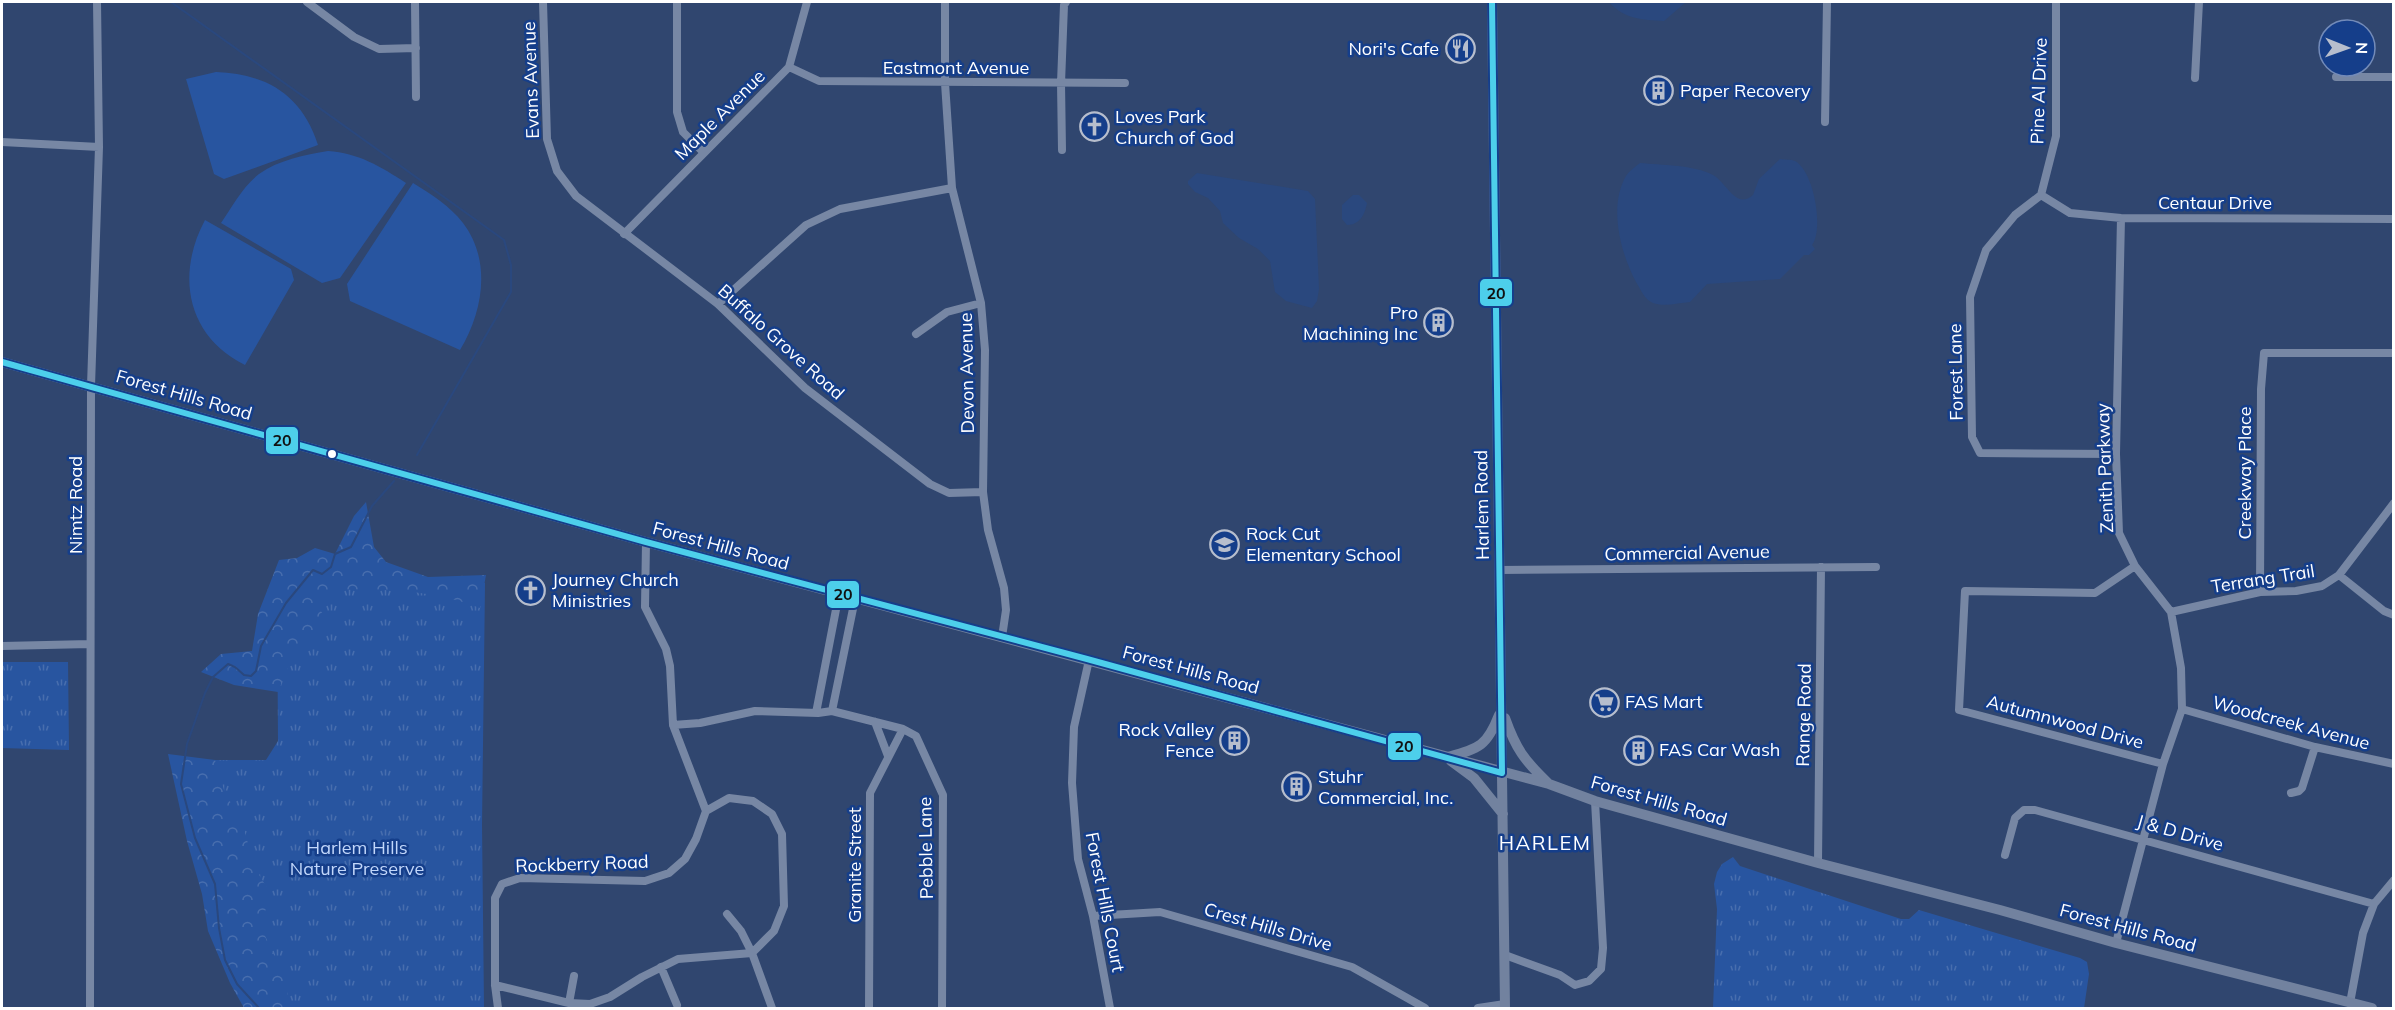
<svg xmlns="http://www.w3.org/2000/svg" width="2395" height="1010" viewBox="0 0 2395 1010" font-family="Mulish,sans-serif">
<defs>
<pattern id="grass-tufts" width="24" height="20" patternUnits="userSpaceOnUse" patternTransform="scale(1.5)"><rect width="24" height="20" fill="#2855a0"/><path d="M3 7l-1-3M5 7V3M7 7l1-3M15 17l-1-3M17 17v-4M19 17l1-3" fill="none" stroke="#486eae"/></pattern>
<pattern id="forest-crowns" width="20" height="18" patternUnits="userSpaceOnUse" patternTransform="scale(1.5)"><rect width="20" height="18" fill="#2855a0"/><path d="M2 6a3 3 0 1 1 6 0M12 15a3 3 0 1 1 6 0" fill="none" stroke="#486eae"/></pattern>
</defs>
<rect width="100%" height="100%" fill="#30466f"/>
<path fill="url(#grass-tufts)" d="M277 582 485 583 482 825 484 1008H258L208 760H266L278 741Z
M2 662H68L69 750 2 748Z
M1733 857 1740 866 1901 919H1909L1919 910 2080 958 2087 962 2089 974 2084 1008H1713L1717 909 1714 884 1717 872 1722 864Z"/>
<path fill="url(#forest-crowns)" d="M366 502 374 547 386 562 428 577 486 575 480 608C430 588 373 589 320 590L317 606 329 622 294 652 278 692 234 685 201 672 221 654 252 651 258 614 279 560 297 558 315 548 335 554 354 516Z
M168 754 215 760 224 790 243 826 255 868 270 893 261 927 285 979 290 1008H244L230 983 208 931 202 894 187 841Z"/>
<path fill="#2855a0" d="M216 72C267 74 302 95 318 145L224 179 214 174 186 79Z
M328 151C358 153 380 166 406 183L340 278 322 283 221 223C232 207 243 186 259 174 278 160 305 155 328 151Z
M413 183C431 194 450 206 463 223 492 261 483 312 460 350L350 301 347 284Z
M205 220 291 269 294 280 245 365C186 336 176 274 205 220Z"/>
<path fill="#2a487e" d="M1609 2H1686L1664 21C1642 20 1624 19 1609 2Z
M1780 159C1784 160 1791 159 1795 161 1814 171 1824 229 1812 245L1815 249 1809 255H1804L1780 279 1707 284 1690 302C1679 303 1664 307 1653 303 1644 299 1641 290 1636 282 1621 254 1608 207 1626 176 1629 171 1635 167 1640 163 1660 165 1695 165 1713 175 1727 183 1736 210 1753 195L1759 179Z
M1197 173 1308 191 1315 199 1319 289 1317 301 1312 308 1286 301 1280 296 1275 292 1270 261 1258 249 1239 238 1223 223 1220 211 1208 198 1195 192 1188 184V181Z
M1353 195H1359L1367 203C1365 214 1360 225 1347 225L1342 219V205Z"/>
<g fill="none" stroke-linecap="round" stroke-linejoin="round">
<path stroke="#2a487e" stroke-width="2" d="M171 2 504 240 511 265V292L417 455
M259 1008 237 984 225 960 219 928 215 884 195 838 181 784 187 744 205 693 213 677 228 664 235 667 244 675 251 676 256 671 261 646 286 603 313 570 322 574 331 567 335 554 351 547 372 506 394 481"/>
<path stroke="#7787a4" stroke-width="8" d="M307 2 354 37 379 49 416 48
M415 2 416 97
M543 2 547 139 557 171 576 196 718 304 805 388 930 484 949 493 983 492
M677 2V112L683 132 703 152
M945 2V83L952 188 981 303 985 350 983 492 988 530 1004 588 1006 610 1002 637
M2056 2V136L2041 195 2015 215 1986 250 1970 297 1972 437 1980 453 2116 454
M789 67 819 81 1125 83
M2336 77H2394
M2195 78 2199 2
M1825 122 1827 2
M2 142 99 147
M1062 150 1061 83 1064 5 1066 2
M2041 195 2070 213 2121 218 2394 219
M624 234 789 67 807 2
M718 304 806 225 840 209 952 188
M916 334 947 312 981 303
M2135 566 2095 593 1965 591 1959 710 2163 764
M1499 570 1876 567
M2339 575 2384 611 2394 615
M2260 592 2261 389 2264 353H2394
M2171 612 2260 592 2296 591 2322 586 2339 575 2394 503
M2 646 90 644
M1089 660 1074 727 1072 783 1078 859 1093 916 1110 1008
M2182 709 2315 747 2394 764
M832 711 855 599
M816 713 839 594
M875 722 888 756
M673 725 700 723 755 711 818 713 832 711 903 729 916 736 943 795 942 1008
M2291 793 2299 791 2302 788 2315 747
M706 811 729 798 753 801 772 814 782 834 784 906 774 931 752 953 772 1008
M2005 855 2015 818 2024 810H2035L2374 904
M1818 863 1821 567
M1093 916 1160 912 1352 967 1425 1008
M2116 943 2163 764 2182 709 2181 668 2171 612 2135 566 2119 533 2116 454 2121 218
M1505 955 1560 975 1575 985 1589 981 1601 969 1603 948 1595 801
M661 967 677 1005
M495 985 569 1003 590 1004 610 997 642 977 678 959 752 953 741 931 727 914
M569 1003 574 976
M2350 1003 2363 933 2374 904 2394 880
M90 1008 91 386 99 147 97 2
M498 1008 495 985V898L502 884 520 878 645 881 669 873 685 859 696 839 706 811 673 725 670 666 666 649 645 607 646 542
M869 1008 870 793 903 729
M1478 1008 1505 1004"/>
<path stroke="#72829f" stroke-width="10" d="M1492 2 1505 1008
M2 362 646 542 1549 784 1595 801 1818 863 2000 910 2116 943 2372 1008
M1505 718C1516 749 1524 760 1548 783
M1448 757C1480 748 1487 746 1499 715
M1451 761 1474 778 1503 814"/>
<defs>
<path id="bus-1" d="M2 362 646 542 1087 659 1502 773 1492 2"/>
</defs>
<use href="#bus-1" stroke="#153e8a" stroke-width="10"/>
<use href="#bus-1" stroke="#4dcfeb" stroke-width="6"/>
</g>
<defs>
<symbol id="restaurant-ring" viewBox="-11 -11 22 22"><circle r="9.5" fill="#153e8a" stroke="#b7becd" stroke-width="1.5"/><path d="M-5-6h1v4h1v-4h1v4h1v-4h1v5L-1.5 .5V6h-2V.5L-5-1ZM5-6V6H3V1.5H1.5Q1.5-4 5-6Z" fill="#b7becd"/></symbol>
<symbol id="building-ring" viewBox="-11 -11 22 22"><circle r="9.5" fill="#153e8a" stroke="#b7becd" stroke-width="1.5"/><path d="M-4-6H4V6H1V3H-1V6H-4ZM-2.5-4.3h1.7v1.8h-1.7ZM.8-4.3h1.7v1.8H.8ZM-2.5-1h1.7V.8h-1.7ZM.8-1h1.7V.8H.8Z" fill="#b7becd"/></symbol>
<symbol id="church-ring" viewBox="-11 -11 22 22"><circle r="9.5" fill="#153e8a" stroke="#b7becd" stroke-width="1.5"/><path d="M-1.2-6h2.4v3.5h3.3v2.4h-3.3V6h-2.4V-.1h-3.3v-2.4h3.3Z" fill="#b7becd"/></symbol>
<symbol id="school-ring" viewBox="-11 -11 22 22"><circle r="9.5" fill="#153e8a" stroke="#b7becd" stroke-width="1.5"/><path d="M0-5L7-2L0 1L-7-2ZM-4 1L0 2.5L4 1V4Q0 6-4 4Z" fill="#b7becd"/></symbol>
<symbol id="supermarket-ring" viewBox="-11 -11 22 22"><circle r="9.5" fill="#153e8a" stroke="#b7becd" stroke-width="1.5"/><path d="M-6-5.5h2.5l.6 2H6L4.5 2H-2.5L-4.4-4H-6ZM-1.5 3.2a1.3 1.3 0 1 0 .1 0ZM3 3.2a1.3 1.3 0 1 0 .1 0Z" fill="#b7becd"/></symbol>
</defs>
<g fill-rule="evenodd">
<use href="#restaurant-ring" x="1444" y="32" width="33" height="33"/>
<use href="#building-ring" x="1642" y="74" width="33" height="33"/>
<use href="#church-ring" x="1078" y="110" width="33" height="33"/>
<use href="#building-ring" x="1422" y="306" width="33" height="33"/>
<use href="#school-ring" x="1208" y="528" width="33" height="33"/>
<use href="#church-ring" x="514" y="574" width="33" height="33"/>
<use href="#supermarket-ring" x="1588" y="686" width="33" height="33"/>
<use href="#building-ring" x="1218" y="724" width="33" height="33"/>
<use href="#building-ring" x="1622" y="734" width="33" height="33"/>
<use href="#building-ring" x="1280" y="770" width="33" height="33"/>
</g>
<circle fill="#fff" stroke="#153e8a" stroke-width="2" cx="332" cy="454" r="5"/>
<g text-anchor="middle" stroke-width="5" stroke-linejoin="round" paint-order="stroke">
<g font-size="18" fill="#fff" stroke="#153e8a" text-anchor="start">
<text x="1439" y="55" text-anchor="end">Nori's Cafe</text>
<text x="1680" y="97">Paper Recovery</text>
<text x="1115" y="123">Loves Park<tspan x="1115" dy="21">Church of God</tspan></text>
<text x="1418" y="319" text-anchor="end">Pro<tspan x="1418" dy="21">Machining Inc</tspan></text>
<text x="1246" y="540">Rock Cut<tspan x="1246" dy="21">Elementary School</tspan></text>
<text x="552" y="586">Journey Church<tspan x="552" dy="21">Ministries</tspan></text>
<text x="1625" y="708">FAS Mart</text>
<text x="1214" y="736" text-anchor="end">Rock Valley<tspan x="1214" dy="21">Fence</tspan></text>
<text x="1659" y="756">FAS Car Wash</text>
<text x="1318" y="783">Stuhr<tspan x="1318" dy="21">Commercial, Inc.</tspan></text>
</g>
<g font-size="18" fill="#fff" stroke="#153e8a">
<text x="956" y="74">Eastmont Avenue</text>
<text transform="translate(531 80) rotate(-92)" y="6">Evans Avenue</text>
<text transform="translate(2039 91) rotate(-88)" y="6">Pine Al Drive</text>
<text transform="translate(720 115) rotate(-45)" y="6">Maple Avenue</text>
<text x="2215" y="209">Centaur Drive</text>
<text transform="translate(781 342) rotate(42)" y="6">Buffalo Grove Road</text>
<text transform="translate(1956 372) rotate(-91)" y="6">Forest Lane</text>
<text transform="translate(967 373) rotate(-91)" y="6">Devon Avenue</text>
<text transform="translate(184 395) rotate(16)" y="6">Forest Hills Road</text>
<text transform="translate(2105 468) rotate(-92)" y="6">Zenith Parkway</text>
<text transform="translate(2245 473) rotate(-90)" y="6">Creekway Place</text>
<text transform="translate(76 505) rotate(-90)" y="6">Nimtz Road</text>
<text transform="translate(1482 505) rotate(-91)" y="6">Harlem Road</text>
<text transform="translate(721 546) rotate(15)" y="6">Forest Hills Road</text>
<text transform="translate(1687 553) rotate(-1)" y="6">Commercial Avenue</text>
<text transform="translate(2263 579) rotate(-9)" y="6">Terrang Trail</text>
<text transform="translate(1191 670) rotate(15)" y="6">Forest Hills Road</text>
<text transform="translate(1804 715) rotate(-89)" y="6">Range Road</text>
<text transform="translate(2065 722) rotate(15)" y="6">Autumnwood Drive</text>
<text transform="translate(2291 723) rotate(15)" y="6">Woodcreek Avenue</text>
<text transform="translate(1659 801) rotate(16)" y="6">Forest Hills Road</text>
<text transform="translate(2180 833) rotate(16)" y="6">J &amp; D Drive</text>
<text transform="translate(926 848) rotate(-91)" y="6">Pebble Lane</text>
<text transform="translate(582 864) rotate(-2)" y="6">Rockberry Road</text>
<text transform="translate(855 865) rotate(-90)" y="6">Granite Street</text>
<text transform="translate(1105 902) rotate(79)" y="6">Forest Hills Court</text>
<text transform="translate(1268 927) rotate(16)" y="6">Crest Hills Drive</text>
<text transform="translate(2128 928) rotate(15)" y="6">Forest Hills Road</text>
</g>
<g font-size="18" fill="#c2d7fb" stroke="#153e8a">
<text x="357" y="854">Harlem Hills<tspan x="357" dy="21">Nature Preserve</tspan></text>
</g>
<g font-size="20" letter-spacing="1.5" fill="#fff" stroke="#153e8a">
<text x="1545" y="850">HARLEM</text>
</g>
</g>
<g stroke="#153e8a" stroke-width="2">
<rect x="1479" y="278" width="34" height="29" rx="6" fill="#4dcfeb"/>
<rect x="265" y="426" width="34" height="29" rx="6" fill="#4dcfeb"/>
<rect x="826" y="580" width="34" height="29" rx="6" fill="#4dcfeb"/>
<rect x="1387" y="732" width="35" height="29" rx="6" fill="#4dcfeb"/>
</g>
<g font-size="16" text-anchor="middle" font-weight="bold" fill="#111">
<text x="1496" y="299">20</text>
<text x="282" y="446">20</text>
<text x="843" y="600">20</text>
<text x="1404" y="752">20</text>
</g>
<rect width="2395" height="1010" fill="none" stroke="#ffffff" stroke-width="6"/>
<g transform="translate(2347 48) rotate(91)"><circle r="28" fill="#153e8a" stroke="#738bb9" stroke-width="1.5"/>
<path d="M0-4.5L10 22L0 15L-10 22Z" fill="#b7becd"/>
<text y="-9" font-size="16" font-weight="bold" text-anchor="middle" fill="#ffffff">N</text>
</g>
</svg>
